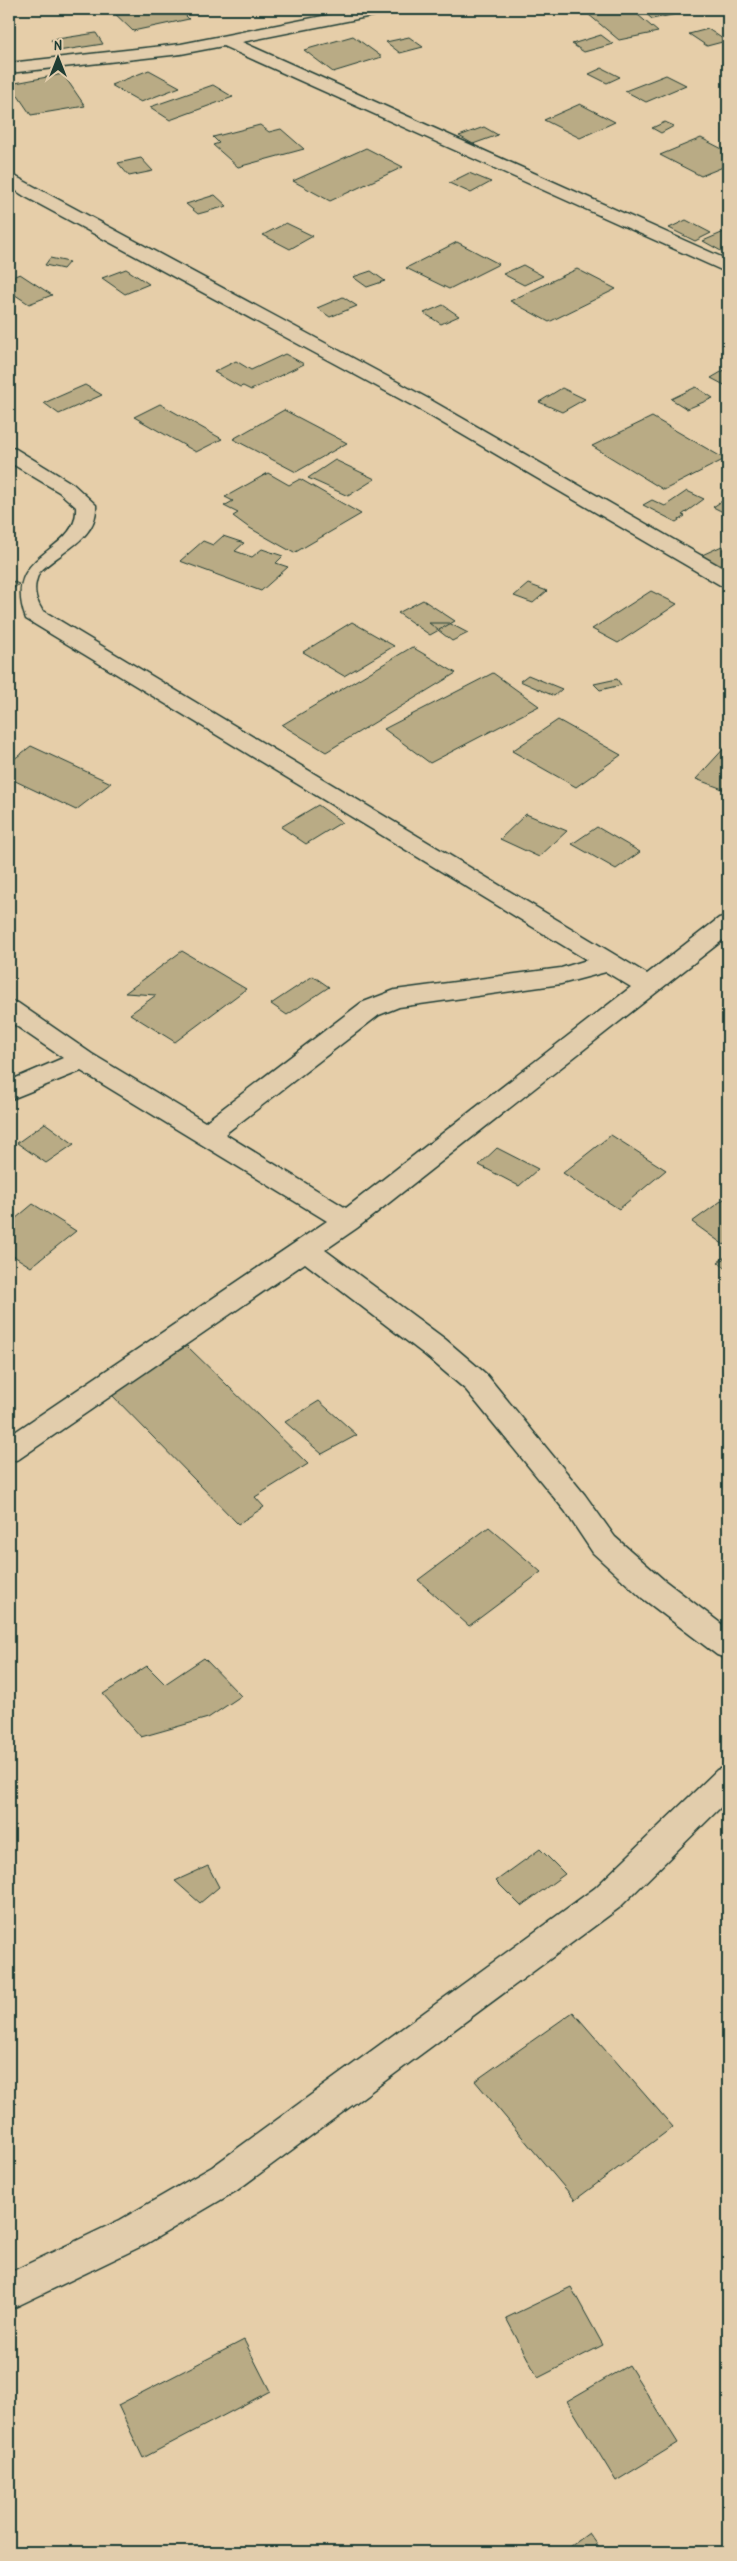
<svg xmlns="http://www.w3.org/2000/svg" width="737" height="2561" viewBox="0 0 737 2561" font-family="'Patrick Hand',sans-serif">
<rect width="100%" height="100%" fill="#e6cea9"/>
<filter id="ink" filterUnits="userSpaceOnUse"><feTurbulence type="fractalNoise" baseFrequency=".02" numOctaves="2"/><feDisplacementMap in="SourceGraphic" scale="10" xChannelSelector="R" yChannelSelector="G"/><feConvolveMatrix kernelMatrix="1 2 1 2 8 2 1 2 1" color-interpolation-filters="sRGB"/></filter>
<g filter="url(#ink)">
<path fill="#b9ab85" stroke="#1f3d34" d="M110 9H179L189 19 133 31Z
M582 9H631L658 32 619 40Z
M641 9H701L652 19Z
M708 29 726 41 707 46 689 34Z
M96 33 103 44 58 51 51 40Z
M601 35 613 44 584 52 572 44Z
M353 36 382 57 333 72 304 50Z
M409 37 423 47 400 53 386 42Z
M602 68 620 77 607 83 589 74Z
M149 70 180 87 141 102 111 85Z
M63 74 85 106 31 115 10 84Z
M666 75 686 85 646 102 625 91Z
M213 85 233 97 170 120 150 107Z
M580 104 615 122 580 138 544 120Z
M665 122 674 126 661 133 652 128Z
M260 125 269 132 281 129 304 149 238 167 213 145 219 143 213 137Z
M484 127 498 135 473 144 459 136Z
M701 138 728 152V165L701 176 660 155Z
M366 148 403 167 330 201 293 181Z
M141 158 153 171 129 176 118 163Z
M469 173 491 182 471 193 449 183Z
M215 195 227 206 198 214 186 204Z
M686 220 711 233 695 241 669 228Z
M286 223 313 236 290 249 263 235Z
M724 232 728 234V248L721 251 703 241Z
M457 242 499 264 449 289 406 268Z
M50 258 69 262 63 269 45 265Z
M523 265 543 276 524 285 503 274Z
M126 269 149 284 125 294 102 278Z
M577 269 616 289 549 322 510 301Z
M371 271 385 281 367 287 353 277Z
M20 274 52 295 29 304 9 291V278Z
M343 297 357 306 330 317 317 308Z
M443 305 459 316 441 324 424 313Z
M285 354 304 364 251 390 243 386 240 387 214 372 236 361 251 370Z
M728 368V387L711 378Z
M85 385 102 395 59 414 44 403Z
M696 387 713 398 687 409 671 399Z
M562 388 585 399 562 412 539 402Z
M160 404 222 439 196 452 134 417Z
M284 410 347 443 296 472 233 439Z
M652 417 725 459 664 490 592 446Z
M335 460 375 479 348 496 308 478Z
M268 473 289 485 300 479 361 514 294 553 248 527 233 516 238 513 224 506 233 501 225 497Z
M687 491 704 499 682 515 685 516 676 522 643 505 652 500 665 506Z
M725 499 728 501 727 514 713 507Z
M223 536 244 543 235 551 252 557 262 549 283 556 276 563 288 567 261 591 180 561 203 541 213 545Z
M722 546 728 550V573L702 555Z
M9 580 19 584 9 592Z
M528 584 547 591 533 603 514 596Z
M651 591 677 604 618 643 592 629Z
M423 600 455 621 430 635 398 613Z
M352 622 394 646 344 676 303 652Z
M429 623H449L468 633 452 641Z
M412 647 456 673 326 752 282 725Z
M493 673 539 706 430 763 384 729Z
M528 675 562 689 554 696 520 681Z
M617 679 621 685 600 690 594 684Z
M558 720 621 755 576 787 512 751Z
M728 744V791L696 779Z
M31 746 111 783 76 810 9 778V763Z
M318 805 342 822 306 844 281 827Z
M526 814 567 831 539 857 500 839Z
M597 827 640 852 616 869 572 844Z
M182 951 246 989 175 1042 130 1014 156 995 125 993Z
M313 976 329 987 287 1015 271 1004Z
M45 1123 74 1144 46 1163 17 1143Z
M611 1135 666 1170 619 1209 563 1173Z
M497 1148 538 1169 519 1186 479 1165Z
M728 1196V1242L724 1245 692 1222Z
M33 1204 76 1231 31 1267 9 1253V1224Z
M728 1255V1270L718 1262Z
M187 1346 308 1464 255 1497 264 1507 238 1524 109 1392Z
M319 1401 357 1435 322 1454 285 1422Z
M489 1527 541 1572 469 1626 418 1580Z
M204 1658 241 1696 208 1718 141 1737 103 1694 147 1666 165 1684Z
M540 1849 565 1874 521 1906 496 1881Z
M208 1866 219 1887 200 1903 175 1881Z
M573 2012 673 2127 575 2200 475 2081Z
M571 2287 603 2345 538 2378 506 2318Z
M244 2340 270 2391 143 2458 118 2405Z
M629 2365 678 2443 616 2481 567 2401Z
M589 2533 603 2552H563Z"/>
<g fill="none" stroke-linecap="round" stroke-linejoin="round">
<defs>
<path id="minor" d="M358 9H390L382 14 242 42 728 260V273L223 46 181 54 9 73V63L181 44Z
M9 173 429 399 728 571V586L720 585 415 407 24 196 9 186Z
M9 447 16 449 73 484 96 505C98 540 59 551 39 573 33 587 34 597 42 610L647 974 719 918 728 916V936L357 1228 325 1250 445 1339 486 1374 585 1495 615 1537 664 1580 728 1629V1659L717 1655 642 1598 593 1553 565 1511 466 1390 425 1355 305 1263 19 1459 9 1462V1436L327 1221 81 1071 9 1100V1081L63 1058 9 1021V1001L18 1003 92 1054 205 1122 361 1003 395 990 561 968 587 960 26 619C0 549 79 555 76 507L59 492 9 462ZM606 972 631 987 346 1208 225 1134 379 1015 399 1007 561 984Z
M728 1766V1800L619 1908 236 2191 146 2244 9 2310V2273L120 2220 212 2167 595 1888 717 1770Z"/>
</defs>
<use href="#minor" stroke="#1f3d34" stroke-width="3"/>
<use href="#minor" fill="#e2cdac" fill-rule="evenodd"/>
</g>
</g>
<rect width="737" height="2561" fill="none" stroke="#e2cdac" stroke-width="30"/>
<rect x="15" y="15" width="707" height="2531" fill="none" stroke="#1f3d34" stroke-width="2" filter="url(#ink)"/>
<g transform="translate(58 58)" stroke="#e2cdac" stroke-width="4" paint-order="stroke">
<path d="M0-4L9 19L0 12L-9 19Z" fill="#1f3d34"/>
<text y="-8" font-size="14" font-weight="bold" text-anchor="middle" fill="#1f3d34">N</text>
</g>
</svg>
